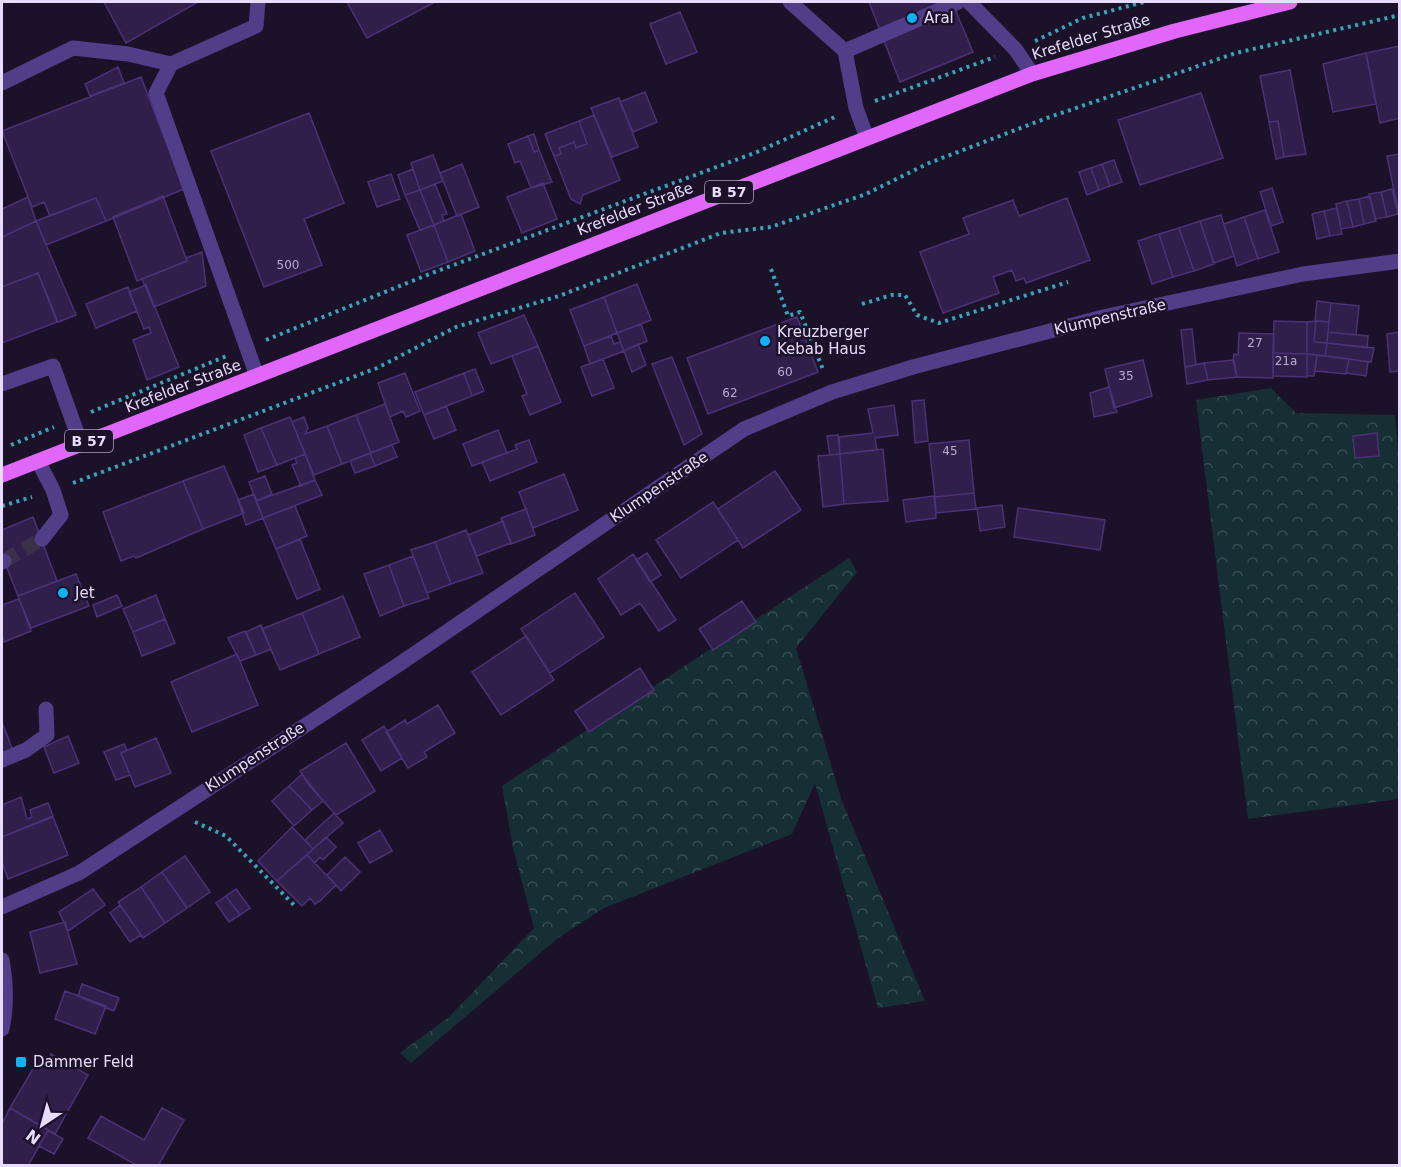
<svg xmlns="http://www.w3.org/2000/svg" width="1401" height="1167" viewBox="0 0 1401 1167" font-family="'DejaVu Sans',sans-serif">
<defs>
<pattern id="forest-crowns" width="20" height="18" patternUnits="userSpaceOnUse" patternTransform="scale(1.5)"><rect width="20" height="18" fill="#152f34"/><path d="M2 6a3 3 0 1 1 6 0M12 15a3 3 0 1 1 6 0" fill="none" stroke="#374d52"/></pattern>
</defs>
<rect width="100%" height="100%" fill="#1b122a"/>
<path fill="url(#forest-crowns)" d="M1271 388 1296 413 1395 415 1400 468 1399 799 1248 819 1196 400Z
M849 558 857 572 796 648 842 801 925 1001 878 1008 815 783 792 834 604 908 558 938 411 1063 400 1053 449 1017 534 928 513 848 502 786Z"/>
<path fill="#301e4b" stroke="#4c3176" stroke-width="1.5" d="M104 2H198L126 43Z
M347 2H435L367 38Z
M869 2H952L973 52 900 82Z
M680 12 697 52 666 64 650 24Z
M1400 46V118L1380 123 1366 53Z
M1366 53 1376 104 1333 112 1323 64Z
M118 67 124 83 90 96 85 84Z
M1290 70 1306 154 1284 157 1278 121 1269 122 1260 76Z
M141 77 184 189 106 221 96 198 50 216 44 202 32 207 2 131Z
M645 92 657 122 633 132 620 102Z
M1201 93 1223 158 1140 185 1118 120Z
M619 98 638 147 612 157 591 108Z
M309 113 344 203 304 219 322 265 264 287 211 151Z
M594 115 620 180 583 195 580 204 571 199 554 156 561 154 559 148 574 142 576 148 587 144 579 121Z
M579 121 587 144 576 148 574 142 559 148 561 154 554 156 545 134Z
M1278 121 1284 157 1276 159 1269 122Z
M534 134 539 150 534 152 528 136Z
M528 136 534 152 539 150 552 182 531 188 520 161 515 163 508 144Z
M1400 154V220L1387 156Z
M433 155 443 181 420 190 411 163Z
M1114 160 1122 182 1110 186 1102 164Z
M462 164 479 207 457 216 440 173Z
M1102 164 1110 186 1099 190 1091 168Z
M1091 168 1099 190 1087 195 1079 172Z
M413 169 420 190 405 195 398 175Z
M391 174 400 199 377 207 368 182Z
M543 183 557 219 522 233 507 197Z
M435 184 447 214 442 215 444 221 434 225 420 190Z
M1272 188 1283 222 1271 226 1260 192Z
M1392 189 1398 214 1387 217 1381 192Z
M420 190 434 225 420 230 405 195Z
M1381 192 1387 217 1375 219 1369 194Z
M163 196 187 261 137 281 113 217Z
M1370 196 1376 221 1364 224 1359 199Z
M28 197 36 221 2 237V209Z
M96 198 106 221 46 245 36 221Z
M1067 198 1090 260 1026 283 1024 278 1016 281 1012 270 993 277 999 293 943 313 920 252 969 234 963 218 1013 200 1019 216Z
M1359 199 1364 224 1353 227 1347 201Z
M1347 201 1353 227 1341 229 1336 204Z
M1337 208 1342 234 1330 236 1324 211Z
M1265 210 1279 252 1258 259 1244 217Z
M1324 211 1330 236 1317 239 1312 214Z
M461 214 475 251 448 262 434 225Z
M1221 215 1234 256 1214 263 1200 221Z
M1244 217 1258 258 1237 266 1224 224Z
M36 221 76 315 58 322 38 273 2 287V237Z
M1200 221 1214 264 1194 271 1179 228Z
M434 225 448 262 421 272 407 235Z
M1179 228 1194 271 1173 277 1159 234Z
M1159 234 1173 277 1152 284 1138 241Z
M202 252 206 286 154 307 142 279 187 261 186 258Z
M38 273 57 322 2 343V287Z
M637 284 651 320 617 333 604 297Z
M146 285 179 367 147 380 133 340 151 333 149 327 144 329 129 292Z
M128 287 137 311 96 328 86 304Z
M604 297 617 333 584 346 570 310Z
M1317 301 1331 303 1329 322 1315 321Z
M1331 303 1359 306 1356 335 1328 332Z
M524 315 538 346 491 364 478 333Z
M797 317 818 372 708 414 687 358Z
M1274 321 1307 322V354L1273 353Z
M1316 321 1329 322 1327 343 1314 342Z
M1316 321 1314 342 1327 343 1325 356 1307 354V322Z
M641 324 647 341 624 351 617 333Z
M1192 329 1196 365 1185 367 1181 330Z
M1328 332 1368 336 1367 348 1327 343Z
M1400 332V371L1390 372 1387 334Z
M1239 333 1274 334 1273 378 1237 377 1233 361 1234 354 1238 355Z
M611 336 614 344 620 342 624 351 590 364 584 346Z
M1327 343 1374 348 1371 362 1325 356Z
M638 344 646 365 632 372 624 351Z
M538 346 561 402 530 415 522 396 527 394 512 356Z
M1273 353 1307 354V377L1273 376Z
M1307 354 1317 355 1314 376H1307Z
M1317 355 1349 359 1346 374 1315 371Z
M672 357 702 434 684 445 652 364Z
M603 359 614 388 592 396 581 367Z
M1349 359 1368 362 1366 376 1346 373Z
M1143 360 1152 396 1114 408 1105 369Z
M1234 360 1237 377 1208 380 1204 363Z
M1204 363 1208 380 1187 384 1185 367Z
M475 369 484 391 472 396 464 373Z
M405 373 420 411 406 417 403 411 390 417 378 383Z
M464 373 472 396 424 415 415 392Z
M1109 387 1117 412 1094 417 1090 393Z
M924 400 928 441 915 443 912 401Z
M385 404 399 442 371 453 356 415Z
M894 405 898 435 875 438 877 450 840 454 839 437 873 433 868 409Z
M446 406 456 430 434 439 424 415Z
M356 415 371 453 342 464 327 426Z
M290 417 305 454 277 465 261 428Z
M304 417 308 428 305 434 327 426 342 464 314 475 292 422Z
M261 428 277 465 258 472 244 435Z
M498 430 507 453 472 466 463 444Z
M1377 433 1379 456 1355 458 1353 436Z
M838 435 840 454 830 455 827 436Z
M529 440 537 462 490 481 482 462 517 449 515 445Z
M969 440 974 493 935 497 929 444Z
M392 445 397 457 375 466 370 453Z
M883 449 888 501 844 504 840 454Z
M370 453 375 466 355 473 350 461Z
M305 454 315 480 301 486 292 465 297 463 295 458Z
M840 454 844 504 823 507 818 456Z
M224 466 244 513 203 529 183 481Z
M775 471 801 510 743 548 718 509Z
M564 474 578 510 533 528 519 492Z
M265 476 272 494 256 501 249 482Z
M315 480 322 495 263 518 256 501Z
M183 481 203 529 136 558 134 556 121 561 103 512Z
M974 493 976 509 936 513 935 497Z
M254 494 263 518 246 525 238 500Z
M934 496 936 518 906 522 903 500Z
M713 502 738 540 681 578 656 540Z
M1002 505 1005 527 980 531 977 508Z
M295 506 307 536 276 549 263 518Z
M1018 508 1105 520 1100 550 1014 537Z
M526 509 535 535 511 544 501 518Z
M33 517 57 581 18 596 2 555V530Z
M503 521 511 543 477 556 468 535Z
M466 530 483 573 451 584 435 542Z
M300 539 320 589 297 599 276 549Z
M435 542 451 584 427 593 411 550Z
M647 553 661 575 650 582 636 560Z
M633 554 676 620 659 631 640 603 621 615 598 579Z
M413 556 429 598 404 606 389 565Z
M389 565 404 606 380 616 364 574Z
M76 574 89 606 31 628 18 596Z
M575 593 604 637 550 673 521 629Z
M117 595 122 606 97 617 93 605Z
M156 595 165 619 133 632 123 609Z
M343 596 360 637 319 654 302 613Z
M19 599 31 631 4 642 2 635V605Z
M742 601 756 622 713 650 699 629Z
M302 613 319 654 280 670 262 629Z
M165 619 175 643 142 656 133 632Z
M261 625 271 649 256 655 246 632Z
M245 631 256 655 240 661 228 638Z
M526 636 554 680 501 715 472 672Z
M237 654 258 705 192 732 171 682Z
M640 668 654 690 589 732 575 711Z
M438 705 455 733 424 752 427 757 408 768 386 732 405 720 407 724Z
M2 722 13 751 2 755Z
M384 726 402 758 381 771 362 740Z
M68 736 79 763 54 773 44 747Z
M156 738 171 773 135 787 121 753Z
M346 743 375 791 336 815 309 785 300 771Z
M124 744 127 750 121 753 130 775 116 780 104 752Z
M302 774 323 801 312 810 289 786Z
M289 786 312 810 294 826 272 801Z
M21 797 27 819 32 817 30 810 48 803 53 816 2 837V805Z
M334 813 343 823 313 849 305 840Z
M53 817 68 855 8 879 2 862V837Z
M292 827 313 849 277 881 258 861Z
M380 830 392 851 370 863 358 843Z
M326 837 336 847 323 860 320 857 315 863 307 855Z
M307 855 336 885 320 901 315 904 310 898 302 906 277 881Z
M185 856 210 892 187 908 162 872Z
M345 857 360 872 341 891 327 875Z
M162 872 187 908 165 923 141 887Z
M141 887 165 923 143 938 118 902Z
M93 889 105 905 68 931 59 912Z
M236 889 250 908 240 915 226 896Z
M226 896 240 915 229 922 216 903Z
M120 905 141 935 130 942 110 913Z
M65 922 77 964 40 973 30 932Z
M82 984 119 998 114 1011 78 996Z
M65 991 106 1006 95 1034 55 1019Z
M51 1054 88 1075 55 1134 10 1108 34 1067 35 1057 48 1060Z
M10 1108 48 1130 28 1166H7L2 1163V1124Z
M162 1108 184 1120 158 1166H138L88 1138 101 1116 144 1140Z
M48 1130 63 1139 54 1154 39 1146Z"/>
<g fill="none" stroke-linecap="round" stroke-linejoin="round">
<path stroke="#3a304a" stroke-width="15" stroke-dasharray="15 8" stroke-linecap="butt" d="M4 561 42 539"/>
<path stroke="#35a7b9" stroke-width="4" stroke-dasharray="3 4.5" stroke-linecap="butt" d="M1035 41 1083 18 1144 2
M875 101 995 57
M771 269 788 316 800 312 824 372
M862 304 892 295H905L917 315 939 323 1068 282
M266 340 432 273 757 152 837 116
M91 412 229 355
M11 445 54 427
M73 483 377 368 456 327 559 296 721 233 771 227 866 194 929 163 1047 118 1236 53 1400 15
M2 506 32 497
M195 822 226 836 294 905"/>
<path stroke="#503e88" stroke-width="15" d="M790 2 845 51
M969 2 1016 50 1032 74
M2 83 73 48 128 54 171 64
M867 138 856 108 845 51 958 2
M257 376 156 93 171 64 256 26 258 2
M2 384 53 366 81 444
M38 461 53 490 61 515 42 539
M2 562 4 561
M2 760 26 750 47 735 46 709
M2 907 79 873 398 665 744 429 832 392 913 367 1103 317 1303 274 1400 261
M2 960C6 982 7 1006 2 1029"/>
<path stroke="#e067fa" stroke-width="15" d="M2 475 1032 74 1175 31 1290 2"/>
</g>
<g fill="#0eb2f8" stroke="#1b122a" stroke-width="2">
<circle cx="912" cy="18" r="6"/>
<circle cx="765" cy="341" r="6"/>
<circle cx="63" cy="593" r="6"/>
<rect x="15" y="1056" width="12" height="12" rx="3"/>
</g>
<g text-anchor="middle" stroke-width="5" stroke-linejoin="round" paint-order="stroke">
<g font-size="12" fill="#b9acd1">
<text x="288" y="269">500</text>
<text x="1255" y="347">27</text>
<text x="1286" y="365">21a</text>
<text x="785" y="376">60</text>
<text x="1126" y="380">35</text>
<text x="730" y="397">62</text>
<text x="950" y="455">45</text>
</g>
<g fill="#1b122a" stroke="#aa9fbe" stroke-width="1.5">
<rect x="705" y="181" width="48" height="22" rx="4.5"/>
<rect x="65" y="430" width="48" height="22" rx="4.5"/>
</g>
<g font-size="14" font-weight="bold" fill="#e7dcfe">
<text x="729" y="197">B 57</text>
<text x="89" y="446">B 57</text>
</g>
<g font-size="15" fill="#e7dcfe" stroke="#1b122a" text-anchor="start">
<text x="924" y="23">Aral</text>
<text x="777" y="337">Kreuzberger<tspan x="777" dy="17">Kebab Haus</tspan></text>
<text x="75" y="598">Jet</text>
<text x="33" y="1067">Dammer Feld</text>
</g>
<g font-size="15" fill="#e7dcfe" stroke="#1b122a">
<text transform="translate(1091 37) rotate(-17)" y="5">Krefelder Straße</text>
<text transform="translate(635 209) rotate(-21)" y="5">Krefelder Straße</text>
<text transform="translate(1110 317) rotate(-13)" y="5">Klumpenstraße</text>
<text transform="translate(183 386) rotate(-21)" y="5">Krefelder Straße</text>
<text transform="translate(659 487) rotate(-34)" y="5">Klumpenstraße</text>
<text transform="translate(255 757) rotate(-33)" y="5">Klumpenstraße</text>
</g>
</g>
<rect width="1401" height="1167" fill="none" stroke="#e7dcfe" stroke-width="6"/>
<g transform="translate(42 1125) rotate(216)" stroke="#1b122a" stroke-width="4.5" paint-order="stroke">
<path d="M0-4.5L10 22L0 15L-10 22Z" fill="#e7dcfe"/>
<text y="-9" font-size="16" font-weight="bold" text-anchor="middle" fill="#e7dcfe">N</text>
</g>
</svg>
